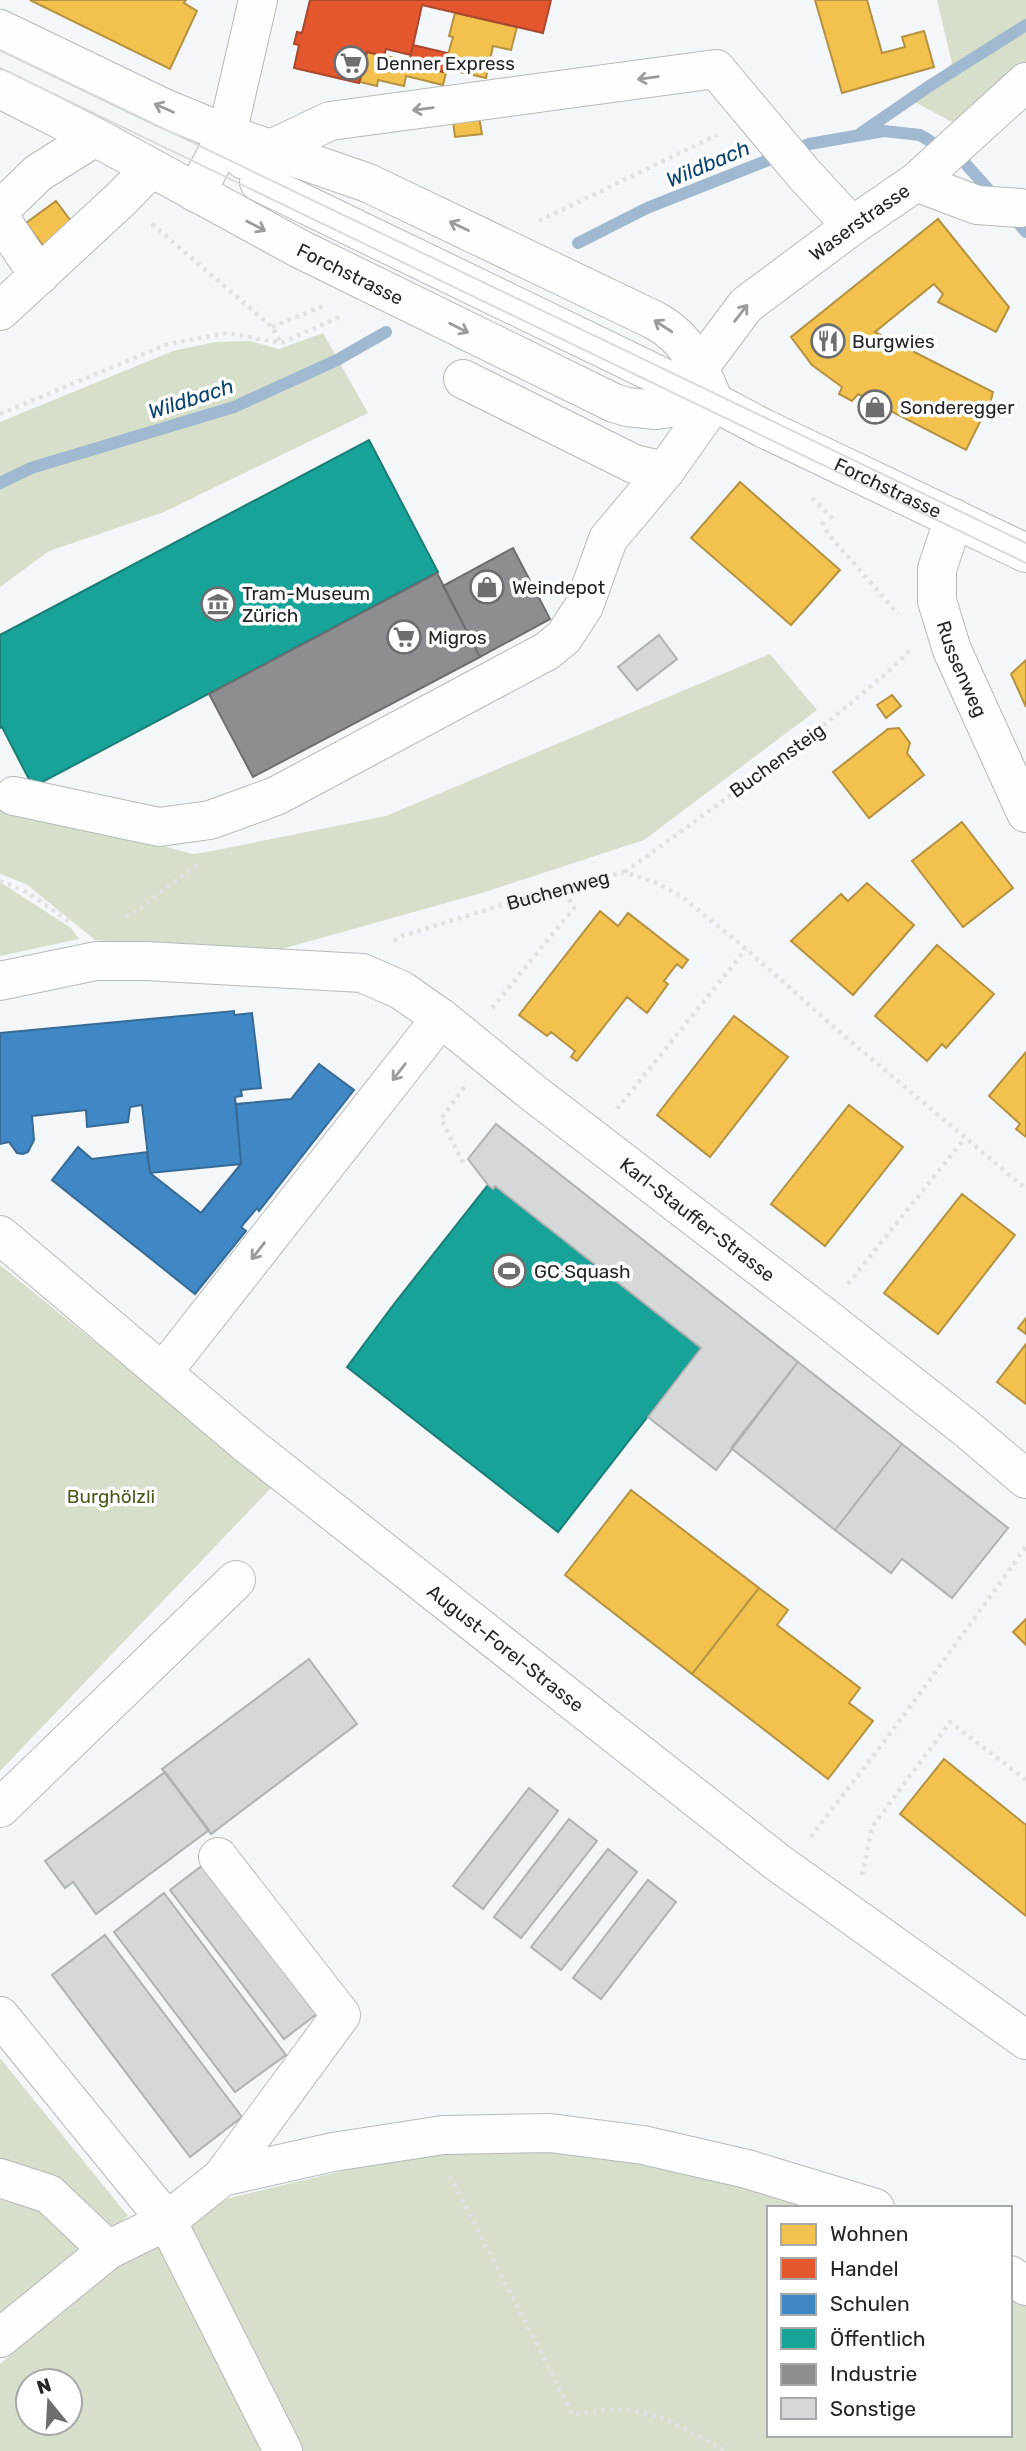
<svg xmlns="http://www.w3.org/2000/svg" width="1026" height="2451" viewBox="0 0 1026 2451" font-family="Rubik,sans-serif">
<rect width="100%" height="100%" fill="#f4f7f9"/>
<path fill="#d5dfca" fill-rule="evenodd" d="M937 0H1026V78L965 129 913 101 952 63Z
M323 333 368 413 164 512 49 551 0 587V422L173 351 215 342 249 341 279 349Z
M770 654 817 710 644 840 485 892 271 952 95 940 26 884 0 874V803L193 854 207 852 386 816Z
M0 882 71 928 79 939 0 956Z
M0 1265 273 1486 0 1771Z
M0 2058 128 2216 0 2318Z
M552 2147 735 2180 830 2208H769V2435H1010V2292L1026 2302V2451H0V2364L114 2267 229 2198 414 2154ZM28 2381H70V2423H28Z"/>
<path fill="#f2c14e" stroke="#b49242" stroke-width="2" d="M30 0H186L184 3 197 11 170 69Z
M815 0H867L882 53 905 47 902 37 924 31 934 67 842 93Z
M455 13 517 27 511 50 493 46 486 78 447 69 443 85 406 76 404 86 378 80 377 86 360 82 367 52 409 61 443 72 453 37 449 36Z
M479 117 482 134 455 137 453 121Z
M56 201 77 229 47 251 26 223Z
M938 219 1009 307 996 332 938 302 943 294 934 284 875 332 993 392 991 400 966 450 858 394 852 401 839 394 842 387 812 365 791 337Z
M740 482 840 570 791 625 691 538Z
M1026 660V707L1011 674Z
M892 695 901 706 886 718 877 705Z
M899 728 910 743 907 753 924 775 869 818 833 772 888 729Z
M962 822 1013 888 963 927 912 861Z
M867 883 914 925 853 995 791 941 841 894 848 901Z
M600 911 618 926 628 913 688 960 682 968 677 964 664 981 668 984 647 1013 627 997 577 1061 571 1057 575 1051 551 1032 547 1036 519 1015Z
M937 945 994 994 946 1048 942 1044 927 1061 875 1016Z
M734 1016 788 1057 710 1157 657 1115Z
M1026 1052V1137L1016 1129 1020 1124 989 1096Z
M849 1105 903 1147 825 1246 771 1204Z
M962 1194 1015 1235 938 1334 884 1293Z
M1026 1318V1334L1018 1328Z
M1026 1344V1404L997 1382Z
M631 1490 759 1588 692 1674 565 1575Z
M759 1588 788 1610 777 1625 860 1688 849 1703 873 1721 828 1779 692 1674Z
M1026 1619V1645L1013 1632Z
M944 1759 1026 1825V1916L900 1814Z"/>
<path fill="#e4572e" stroke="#aa482c" stroke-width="2" d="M310 0H551L543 33 422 5 411 55 386 49 384 56 367 52 359 83 294 68 299 45 294 44 297 32 302 33Z
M413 45 447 53 443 72 409 63Z"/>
<path fill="#3f88c5" stroke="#376a95" stroke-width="2" d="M234 1011V1015L252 1013 261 1088 241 1090 242 1096 235 1097 241 1164 150 1173 142 1105 130 1107 128 1122 87 1127 86 1110 32 1116 34 1140 28 1152 23 1154 17 1153 9 1142 0 1144V1033Z
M319 1064 354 1090 259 1211 257 1208 241 1227 246 1231 195 1294 52 1180 78 1147 92 1159 147 1152 150 1173 201 1213 241 1164 236 1104 291 1099Z"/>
<path fill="#17a398" stroke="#1b7d76" stroke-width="2" d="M369 440 438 572 33 787 2 727 0 728V635Z
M488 1185 493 1189 495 1186 701 1348 558 1532 347 1367 394 1304Z"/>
<path fill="#8d8d92" stroke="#6d6e72" stroke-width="2" d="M513 548 550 619 480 657 443 586Z
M437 573 480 657 253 777 209 694Z"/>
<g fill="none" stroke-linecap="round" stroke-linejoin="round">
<path stroke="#a0b9d0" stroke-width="12" d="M861 133 931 85 1026 25
M1011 215 1026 232
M578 243 647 208 809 144 884 131 920 135 963 161 997 199
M0 483 31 468 234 407 337 360 386 332"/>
</g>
<path fill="#d5d7d9" stroke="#afb2b3" stroke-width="2" d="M659 635 677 659 637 690 618 667Z
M496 1124 798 1362 716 1470 648 1417 701 1348 495 1186 493 1189 488 1185 468 1159Z
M798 1362 902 1444 835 1530 731 1448Z
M902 1444 1008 1528 952 1598 902 1559 891 1573 835 1530Z
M309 1659 357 1724 211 1834 162 1769Z
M165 1772 209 1830 96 1914 73 1882 65 1888 45 1861Z
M529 1788 558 1811 483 1909 453 1886Z
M569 1819 597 1841 521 1938 494 1917Z
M608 1849 637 1872 561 1970 531 1947Z
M203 1865 318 2013 284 2039 170 1890Z
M648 1880 676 1902 601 1999 573 1978Z
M164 1893 286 2055 235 2092 114 1932Z
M105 1935 242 2117 190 2157 52 1975Z"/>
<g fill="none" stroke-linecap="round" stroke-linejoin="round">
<defs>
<g id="minor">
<path d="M269 150 330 121 716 69 804 174 852 226"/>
<path d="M244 160 227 134 258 0"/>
<path d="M916 182 977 205 1020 208"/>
<path d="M0 210 38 173 95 137"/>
<path d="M0 218 39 276"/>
<path d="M0 311 122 198 151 168"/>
<path id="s2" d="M699 368 746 305 852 226 916 182 1026 82"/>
<path d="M463 379 634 464 665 471"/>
<path id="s3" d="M954 518 937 569V601L952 650 1026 813"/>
<path d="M14 796 159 827 210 820 276 796 547 651 564 637 584 606 608 539 665 471 714 402 259 182"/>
<path id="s4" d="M0 981 96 961H146L362 973 401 990 441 1018 532 1092 822 1315 967 1429 1026 1479"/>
<path id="s5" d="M0 1235 247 1444 777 1862 1026 2040"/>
<path d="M163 1372 441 1018"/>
<path d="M0 1808 236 1580"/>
<path d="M218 1857 341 2015 222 2177"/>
<path d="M0 2016 167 2221 283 2451"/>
<path d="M0 2178 49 2194 108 2250"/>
<path d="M1010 2275 1026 2286"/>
<path d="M0 2338 108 2250 167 2221 222 2177 333 2152 443 2135 550 2133 643 2145 747 2169 875 2208"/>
</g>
<g id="major">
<path d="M0 29 164 108 227 134 368 183 654 320C688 338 700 367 714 402"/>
<path id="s6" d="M0 89 95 137 300 249 614 403 627 407 656 410 714 402 763 428 1026 553"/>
<path d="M196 193 227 134"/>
</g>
</defs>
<use href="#minor" stroke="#b7b9ba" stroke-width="40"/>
<use href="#major" stroke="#b7b9ba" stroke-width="40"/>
<g stroke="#e0e1e1" stroke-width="4.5" stroke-dasharray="3.5 5" stroke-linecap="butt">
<path d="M539 221 717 135"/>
<path d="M152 224 272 327 281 343"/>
<path d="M272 327 323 306"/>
<path d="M0 414 168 344 227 333 281 343 342 316"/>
<path d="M812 498 834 520"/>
<path d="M822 522 829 535 898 614"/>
<path d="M625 872 796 748 887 673 910 650"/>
<path d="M0 881 27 892 71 923"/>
<path d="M126 918 197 865"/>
<path id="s1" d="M394 941 402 936 509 903 624 872 657 883 681 896 746 949 842 1034 1026 1189"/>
<path d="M492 1008 574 908 563 888"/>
<path d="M464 1087 441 1119 464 1164"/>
<path d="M617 1109 746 949"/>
<path d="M848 1284 965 1138"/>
<path d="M811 1837 899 1722 1026 1547"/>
<path d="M862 1875 872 1827 950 1722 1026 1780"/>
<path d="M450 2176 573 2415C586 2413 599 2410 612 2410 655 2408 690 2432 726 2451"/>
</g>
<use href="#minor" stroke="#fdfefe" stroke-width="38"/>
<use href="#major" stroke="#fdfefe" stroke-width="38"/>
<path stroke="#dadadb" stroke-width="2" d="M0 50 1026 543
M0 68 1026 563"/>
</g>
<defs><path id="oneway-shaft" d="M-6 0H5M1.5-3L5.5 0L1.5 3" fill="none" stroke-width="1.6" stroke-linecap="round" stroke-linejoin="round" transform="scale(1.75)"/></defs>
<g stroke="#9b9c9d">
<use href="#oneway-shaft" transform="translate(648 78) rotate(172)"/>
<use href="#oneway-shaft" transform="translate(164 108) rotate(-156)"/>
<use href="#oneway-shaft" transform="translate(423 109) rotate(172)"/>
<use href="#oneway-shaft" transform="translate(256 226) rotate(28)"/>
<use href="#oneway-shaft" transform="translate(459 226) rotate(-154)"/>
<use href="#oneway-shaft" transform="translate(741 313) rotate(-52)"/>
<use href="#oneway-shaft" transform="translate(663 326) rotate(-147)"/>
<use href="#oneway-shaft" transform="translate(459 328) rotate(27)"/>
<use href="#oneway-shaft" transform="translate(399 1072) rotate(128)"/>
<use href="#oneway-shaft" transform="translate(258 1251) rotate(128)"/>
</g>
<defs>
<symbol id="supermarket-ring" viewBox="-11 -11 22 22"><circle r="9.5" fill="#fff" stroke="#6c6e70" stroke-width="1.5"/><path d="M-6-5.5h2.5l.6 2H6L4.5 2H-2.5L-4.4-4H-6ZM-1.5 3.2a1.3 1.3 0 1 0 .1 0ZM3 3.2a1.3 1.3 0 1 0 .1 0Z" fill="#6c6e70"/></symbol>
<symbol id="restaurant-ring" viewBox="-11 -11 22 22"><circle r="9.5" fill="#fff" stroke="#6c6e70" stroke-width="1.5"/><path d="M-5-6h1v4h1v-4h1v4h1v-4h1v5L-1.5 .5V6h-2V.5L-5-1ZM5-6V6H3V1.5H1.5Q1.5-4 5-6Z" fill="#6c6e70"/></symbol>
<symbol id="shop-ring" viewBox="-11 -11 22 22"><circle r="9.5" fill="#fff" stroke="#6c6e70" stroke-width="1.5"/><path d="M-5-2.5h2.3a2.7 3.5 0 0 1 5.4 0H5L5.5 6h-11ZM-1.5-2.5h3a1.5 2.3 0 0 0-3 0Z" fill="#6c6e70"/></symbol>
<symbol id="museum-ring" viewBox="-11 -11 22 22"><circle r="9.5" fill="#fff" stroke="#6c6e70" stroke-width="1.5"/><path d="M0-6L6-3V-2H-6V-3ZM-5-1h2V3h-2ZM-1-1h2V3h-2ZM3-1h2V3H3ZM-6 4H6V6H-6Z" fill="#6c6e70"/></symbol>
<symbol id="stadium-ring" viewBox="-11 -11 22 22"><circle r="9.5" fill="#fff" stroke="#6c6e70" stroke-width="1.5"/><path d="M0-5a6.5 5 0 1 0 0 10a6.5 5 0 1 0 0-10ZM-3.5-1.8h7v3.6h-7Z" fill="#6c6e70"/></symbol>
</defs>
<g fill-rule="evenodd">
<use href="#supermarket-ring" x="332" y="44" width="38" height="38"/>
<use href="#restaurant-ring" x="809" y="322" width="38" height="38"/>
<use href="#shop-ring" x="856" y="388" width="38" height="38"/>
<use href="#shop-ring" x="468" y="568" width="38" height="38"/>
<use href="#museum-ring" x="199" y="585" width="38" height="38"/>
<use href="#supermarket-ring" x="385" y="618" width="38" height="38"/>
<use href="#stadium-ring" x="490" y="1252" width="38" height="38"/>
</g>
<g text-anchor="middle" stroke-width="7" stroke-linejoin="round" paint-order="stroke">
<g font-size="19" fill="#232526" stroke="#fff" text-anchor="start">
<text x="376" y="70">Denner Express</text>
<text x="852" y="348">Burgwies</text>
<text x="900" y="414">Sonderegger</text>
<text x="512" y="594">Weindepot</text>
<text x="242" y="600">Tram-Museum<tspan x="242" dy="22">Zürich</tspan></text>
<text x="428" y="644">Migros</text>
<text x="534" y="1278">GC Squash</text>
</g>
<g font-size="19" fill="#232526" stroke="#fff">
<text dy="7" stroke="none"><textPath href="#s2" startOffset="219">Waserstrasse</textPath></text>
<text dy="7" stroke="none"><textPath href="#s6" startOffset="396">Forchstrasse</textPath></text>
<text dy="7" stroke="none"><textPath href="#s6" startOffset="985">Forchstrasse</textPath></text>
<text dy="7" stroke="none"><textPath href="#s3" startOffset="158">Russenweg</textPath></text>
<text transform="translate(777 760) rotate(-36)" y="7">Buchensteig</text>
<text dy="7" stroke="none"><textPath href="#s1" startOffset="172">Buchenweg</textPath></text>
<text dy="7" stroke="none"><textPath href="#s4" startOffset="782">Karl-Stauffer-Strasse</textPath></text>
<text dy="7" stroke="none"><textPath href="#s5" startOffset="653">August-Forel-Strasse</textPath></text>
</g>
<g font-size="19" fill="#485c1d" stroke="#fff">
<text x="111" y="1503">Burghölzli</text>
</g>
<g font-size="21" font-style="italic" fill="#0b456f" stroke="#fff">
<text transform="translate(708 164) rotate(-23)" y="7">Wildbach</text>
<text transform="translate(191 399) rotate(-18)" y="7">Wildbach</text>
</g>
</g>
<rect x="767" y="2206" width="245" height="231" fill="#ffffff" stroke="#a7a8a8" stroke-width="2"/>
<rect x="781" y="2224" width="35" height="21" fill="#f2c14e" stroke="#a7a8a8" stroke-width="2"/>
<text x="830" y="2241" font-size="21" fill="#232526">Wohnen</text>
<rect x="781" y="2258" width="35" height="21" fill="#e4572e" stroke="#a7a8a8" stroke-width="2"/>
<text x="830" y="2276" font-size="21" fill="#232526">Handel</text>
<rect x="781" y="2294" width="35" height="21" fill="#3f88c5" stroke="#a7a8a8" stroke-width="2"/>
<text x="830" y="2311" font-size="21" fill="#232526">Schulen</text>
<rect x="781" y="2328" width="35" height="21" fill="#17a398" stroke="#a7a8a8" stroke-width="2"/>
<text x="830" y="2346" font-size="21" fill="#232526">Öffentlich</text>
<rect x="781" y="2364" width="35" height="21" fill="#8d8d92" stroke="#a7a8a8" stroke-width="2"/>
<text x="830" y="2381" font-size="21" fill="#232526">Industrie</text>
<rect x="781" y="2398" width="35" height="21" fill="#d5d7d9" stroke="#a7a8a8" stroke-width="2"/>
<text x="830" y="2416" font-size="21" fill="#232526">Sonstige</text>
<g transform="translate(49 2402) rotate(342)"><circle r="33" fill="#ffffff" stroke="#a7a8a8" stroke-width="2"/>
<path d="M0-5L12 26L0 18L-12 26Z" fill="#6c6e70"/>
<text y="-10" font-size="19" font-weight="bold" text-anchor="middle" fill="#232526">N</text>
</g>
</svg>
